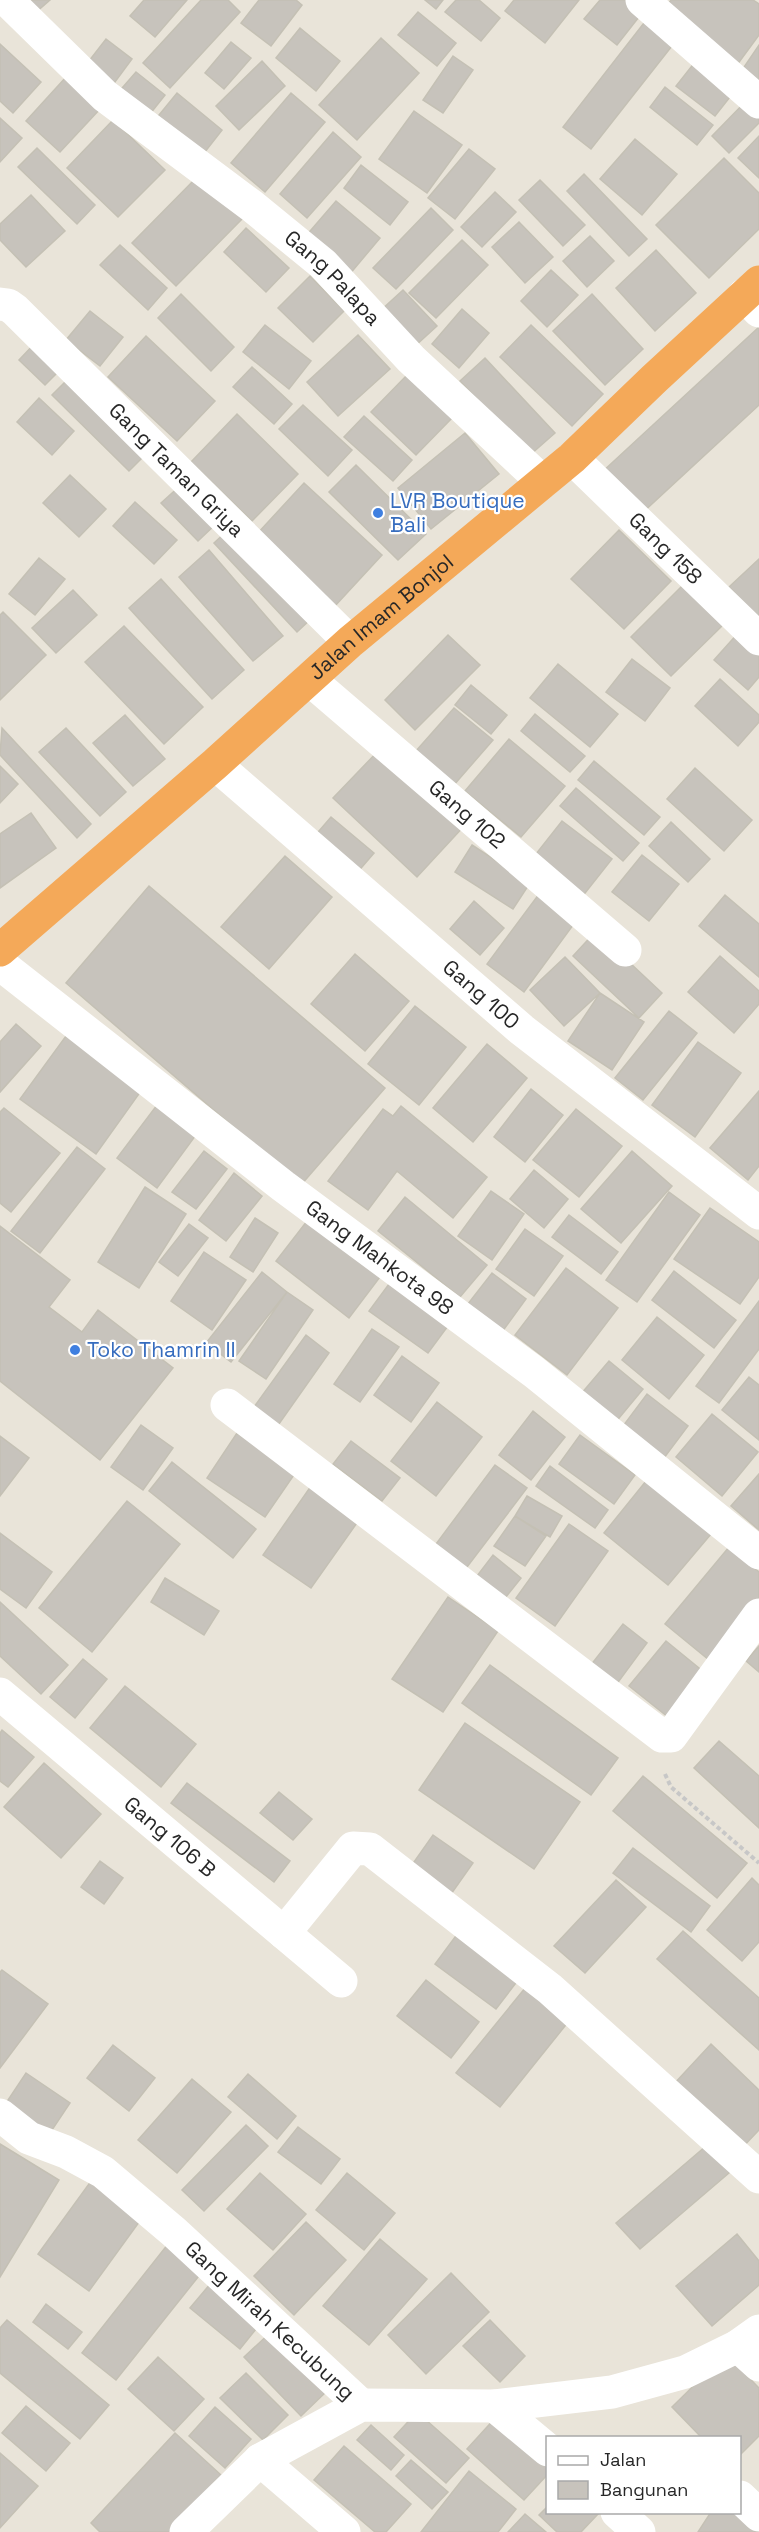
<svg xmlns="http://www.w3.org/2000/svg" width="759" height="2532" viewBox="0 0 759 2532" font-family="'Space Grotesk',sans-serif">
<rect width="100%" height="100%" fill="#e9e4d9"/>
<path fill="#c7c3bc" stroke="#c4c0b4" stroke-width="1.5" d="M21 0H50L34 14Z
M144 0H187L155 37 130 16Z
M201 0H228L240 12 170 88 143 63Z
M259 0H296L302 5 271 46 241 23Z
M425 0H443L436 9Z
M456 0H479L500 18 481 41 445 12Z
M514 0H579L545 43 505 11Z
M600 0H626L642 13 617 45 584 19Z
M671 0H753L759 4V35L737 65 663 11Z
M418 12 456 43 437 66 398 35Z
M647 19 675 42 591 149 563 127Z
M300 28 340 61 316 91 276 58Z
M381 38 419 73 357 140 319 105Z
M106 39 132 59 112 86 85 66Z
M231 42 251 58 224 89 205 73Z
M0 44 41 82 13 113 0 101Z
M759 45V86L740 73Z
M453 56 473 70 443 113 423 100Z
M262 61 285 86 239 130 216 106Z
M695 62 734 92 715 116 676 86Z
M136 72 165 95 146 119 116 95Z
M66 77 100 109 60 152 26 121Z
M665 87 713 125 697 145 650 107Z
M177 93 222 130 201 157 155 120Z
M291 93 325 122 265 192 231 163Z
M749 98 759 107V123L729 153 712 136Z
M414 111 462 145 427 193 379 159Z
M0 118 22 138 0 162Z
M113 120 165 170 118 217 67 168Z
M333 132 361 157 307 218 280 194Z
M759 136V178L738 158Z
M635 139 677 174 642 215 600 179Z
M37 148 95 205 77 224 18 167Z
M469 149 495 169 455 219 428 198Z
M724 158 759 193V229L709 278 656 225Z
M361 165 408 202 390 225 344 188Z
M584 174 647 239 629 256 567 191Z
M199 175 243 218 176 286 132 243Z
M540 180 585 225 563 246 519 200Z
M495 192 516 212 482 247 461 227Z
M31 195 65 231 26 267 0 240V224Z
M336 201 380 238 349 275 305 237Z
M431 208 453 230 396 289 373 268Z
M519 222 553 257 525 283 492 247Z
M246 228 289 268 266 292 224 252Z
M590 236 614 261 587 287 563 261Z
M462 240 488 265 436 318 409 293Z
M120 245 167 288 148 310 100 265Z
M656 250 696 293 655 331 616 288Z
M551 270 578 295 547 327 521 301Z
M310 276 344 311 313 342 278 308Z
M403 290 437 326 414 347 380 311Z
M181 294 234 347 211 371 158 318Z
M592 294 643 349 605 385 553 331Z
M462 309 489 333 459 368 432 344Z
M90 311 123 337 100 366 66 340Z
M265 325 311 361 289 389 243 352Z
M531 325 603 394 572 426 500 357Z
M759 327V405L640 515 601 473Z
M358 335 390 369 338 416 307 382Z
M146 336 215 401 177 441 108 377Z
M37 341 64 366 45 385 19 360Z
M485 358 555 433 530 455 460 381Z
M252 367 292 404 274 424 233 387Z
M408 374 453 417 416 455 371 412Z
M72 375 150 450 129 471 52 395Z
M39 398 74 431 52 455 17 422Z
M303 405 352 450 328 476 279 429Z
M237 414 298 474 252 521 191 462Z
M364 416 412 460 393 481 344 437Z
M465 433 499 474 431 529 398 488Z
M356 465 426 534 398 560 329 492Z
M70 475 106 509 79 537 43 503Z
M304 483 382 555 335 606 257 534Z
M182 484 218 522 198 541 161 503Z
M135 502 177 540 154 564 113 526Z
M229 529 312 618 297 632 214 543Z
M619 530 671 581 624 629 571 579Z
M209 550 283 636 253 661 179 577Z
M39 558 65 579 35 615 9 594Z
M759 559V619L729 587Z
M161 579 244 670 212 699 129 608Z
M686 582 726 622 671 676 631 637Z
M73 590 97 615 56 653 32 628Z
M3 612 46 655 0 700V615Z
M124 626 203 707 164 744 85 662Z
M739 632 759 649V677L748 690 714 660Z
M448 635 480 665 415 730 385 700Z
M632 659 670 688 645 721 606 692Z
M558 664 618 714 590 747 530 698Z
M720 679 759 715V722L738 746 695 706Z
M471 685 507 715 491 734 455 705Z
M454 708 493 740 447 793 408 760Z
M535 714 585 756 570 772 521 731Z
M125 715 165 759 133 786 93 743Z
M2 728 91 824 77 838 0 755Z
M66 728 126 792 100 816 39 752Z
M509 739 565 786 521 837 465 791Z
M381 748 465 825 417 877 333 798Z
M594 761 660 817 644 835 578 780Z
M0 766 18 784 0 803Z
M695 768 752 820 724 851 667 799Z
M576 788 639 843 623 861 560 806Z
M31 813 56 848 0 888V834Z
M331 817 374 853 356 874 313 838Z
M562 821 612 859 578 902 528 864Z
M671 822 710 859 688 882 649 846Z
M472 845 530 883 513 909 455 872Z
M642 855 679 884 649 921 612 892Z
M285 856 332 897 269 969 221 927Z
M149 886 385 1088 301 1185 66 983Z
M542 890 579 917 524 992 487 964Z
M725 895 759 924V977L699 926Z
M474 901 504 928 480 955 450 929Z
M596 931 662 993 639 1018 573 956Z
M355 954 409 1001 365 1051 311 1004Z
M720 956 759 991V1004L734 1033 688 992Z
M565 957 600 993 564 1026 530 990Z
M600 993 644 1022 612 1070 568 1041Z
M415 1006 466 1047 419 1105 368 1064Z
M669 1011 697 1033 643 1100 615 1078Z
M16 1024 41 1046 0 1092V1042Z
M66 1036 141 1091 96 1154 20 1099Z
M698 1042 741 1073 695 1137 652 1105Z
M487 1044 527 1078 473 1142 433 1108Z
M531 1089 563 1115 525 1162 494 1137Z
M759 1091V1166L748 1180 710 1148Z
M157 1105 196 1135 157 1188 117 1158Z
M401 1106 487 1177 453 1218 397 1171 368 1210 328 1181 383 1109 393 1116Z
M4 1108 60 1153 11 1212 0 1203V1112Z
M576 1109 622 1146 579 1197 533 1160Z
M77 1147 105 1169 40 1253 11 1231Z
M204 1151 227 1169 196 1209 172 1192Z
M632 1151 672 1186 621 1243 581 1209Z
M534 1170 568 1199 544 1228 510 1199Z
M234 1173 262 1196 226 1241 199 1220Z
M145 1187 186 1214 139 1288 98 1262Z
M491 1191 524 1214 492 1260 458 1236Z
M669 1192 700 1215 637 1302 606 1280Z
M405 1197 487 1265 460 1297 378 1231Z
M710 1208 759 1242V1277L740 1304 674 1259Z
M569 1215 618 1252 601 1274 552 1237Z
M255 1218 278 1233 253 1272 230 1257Z
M307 1221 380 1277 349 1318 276 1261Z
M189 1224 208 1238 178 1276 159 1262Z
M0 1226 70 1280 49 1307 82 1332 98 1310 173 1368 100 1460 0 1381Z
M525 1229 563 1256 534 1296 496 1269Z
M204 1252 246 1280 212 1330 171 1301Z
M566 1268 618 1308 567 1375 515 1335Z
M674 1271 736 1320 714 1348 652 1300Z
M262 1272 287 1292 231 1362 206 1343Z
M492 1273 526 1299 502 1332 467 1305Z
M389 1284 448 1326 428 1353 369 1311Z
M287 1292 313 1310 266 1379 239 1361Z
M759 1301V1349L719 1403 696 1386Z
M657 1317 704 1355 669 1399 622 1360Z
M372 1329 399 1347 360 1402 334 1384Z
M306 1335 329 1353 274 1431 249 1414Z
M402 1356 439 1383 411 1422 374 1395Z
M609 1361 643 1389 615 1423 581 1394Z
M749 1377 759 1385V1440L722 1410Z
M647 1394 688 1426 664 1458 623 1426Z
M437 1402 482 1437 436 1496 391 1461Z
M533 1411 565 1437 531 1480 499 1455Z
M712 1414 758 1452 722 1496 676 1457Z
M141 1425 173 1448 143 1490 111 1467Z
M237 1433 296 1472 265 1517 207 1478Z
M580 1435 635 1475 614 1504 559 1464Z
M0 1436 29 1458 0 1496Z
M351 1441 400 1478 382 1501 333 1464Z
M172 1462 256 1529 233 1558 149 1491Z
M495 1465 527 1488 464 1571 433 1548Z
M550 1466 608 1510 595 1528 536 1486Z
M759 1474V1530L731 1506Z
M646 1481 711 1534 668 1585 604 1533Z
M311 1486 359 1520 311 1588 263 1555Z
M527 1496 562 1516 550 1537 515 1516Z
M127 1501 180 1544 92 1652 39 1608Z
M515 1516 546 1536 525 1566 494 1546Z
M569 1524 608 1551 555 1626 516 1598Z
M0 1533 52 1572 26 1608 0 1589Z
M729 1547 759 1572V1600L709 1660 665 1624Z
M493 1555 521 1578 498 1607 470 1585Z
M165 1578 219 1611 204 1635 151 1602Z
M448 1597 498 1631 443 1712 392 1679Z
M0 1602 68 1665 41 1694 0 1656Z
M623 1624 647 1643 616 1685 590 1666Z
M666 1641 704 1672 668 1717 629 1686Z
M759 1646V1672L746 1661Z
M83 1659 107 1679 75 1718 50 1697Z
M490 1665 618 1758 591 1795 462 1703Z
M125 1686 196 1744 161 1787 90 1728Z
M465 1723 580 1802 534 1869 419 1790Z
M2 1730 34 1757 8 1787 0 1781V1733Z
M719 1741 759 1776V1828L694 1768Z
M44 1763 101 1814 61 1858 4 1807Z
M643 1776 747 1863 717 1898 613 1811Z
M187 1783 290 1861 274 1882 171 1803Z
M279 1792 312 1819 293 1840 260 1813Z
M433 1835 473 1863 449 1897 409 1869Z
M633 1848 710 1906 691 1932 613 1873Z
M100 1861 123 1878 104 1904 81 1887Z
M752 1878 759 1885V1942L742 1961 707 1930Z
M616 1880 646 1907 585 1973 554 1946Z
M683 1931 759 1998V2050L657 1959Z
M458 1933 519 1979 496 2009 435 1964Z
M2 1970 48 2004 0 2068V1972Z
M426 1980 479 2022 451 2058 397 2016Z
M530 1982 573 2016 500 2107 456 2073Z
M711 2044 759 2090V2130L741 2149 673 2085Z
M113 2045 155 2078 129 2111 87 2078Z
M26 2073 70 2103 46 2139 2 2109Z
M248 2074 296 2116 277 2139 228 2097Z
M192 2079 231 2112 177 2173 138 2140Z
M246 2125 268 2146 204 2211 182 2190Z
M298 2127 340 2159 321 2184 278 2152Z
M713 2140 736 2167 640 2249 616 2223Z
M0 2144 59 2180 0 2277Z
M260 2173 306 2214 273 2250 227 2209Z
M347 2173 395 2213 364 2250 316 2210Z
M94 2177 145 2214 89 2291 38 2254Z
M306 2222 346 2260 294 2315 254 2276Z
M737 2234 759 2261V2285L712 2326 676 2286Z
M380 2239 427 2279 369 2345 323 2306Z
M168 2244 202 2272 116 2380 82 2353Z
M451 2273 489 2312 426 2374 388 2335Z
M211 2283 260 2324 240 2349 190 2308Z
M46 2304 82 2332 68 2349 33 2322Z
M7 2320 109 2405 80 2439 0 2373V2328Z
M490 2320 525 2356 500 2382 463 2346Z
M272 2331 328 2390 301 2416 244 2357Z
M726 2354 759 2388V2436L740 2455V2438H702L672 2407Z
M158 2357 204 2399 174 2431 128 2389Z
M246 2373 288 2415 263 2440 220 2398Z
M26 2406 70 2443 46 2471 2 2433Z
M215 2407 251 2439 225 2468 189 2436Z
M417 2412 469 2458 446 2483 394 2437Z
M497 2416 548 2461V2474L524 2500 467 2449Z
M371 2425 404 2455 391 2470 357 2440Z
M175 2433 221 2475 169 2532H100L91 2523Z
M344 2446 411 2504 386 2532H375L314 2480Z
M0 2453 38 2486 0 2528Z
M411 2460 448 2492 432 2509 396 2476Z
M469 2471 516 2509 498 2532H421Z
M548 2506V2512L599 2513 581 2532H557L539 2515Z
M711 2512H734L759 2532H698Z
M525 2514 546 2532H508Z"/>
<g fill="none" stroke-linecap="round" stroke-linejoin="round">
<path stroke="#c7c7c7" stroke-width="4" stroke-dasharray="4.5 3" stroke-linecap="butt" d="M665 1774 671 1787 759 1863"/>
<g stroke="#fff" stroke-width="33">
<path id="s1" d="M7 0 105 96 252 206 323 264 411 359 543 482"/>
<path d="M642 0 759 102"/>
<path d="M744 295 759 311"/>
<path id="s2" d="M0 304 8 305 15 310 350 642"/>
<path id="s3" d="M572 458 759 639"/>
<path id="s4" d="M309 679 625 950"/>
<path id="s5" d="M215 764 522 1030 759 1213"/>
<path id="s6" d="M0 964 283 1186 534 1372 759 1553"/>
<path d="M227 1405 662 1736H671L759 1615"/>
<path id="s7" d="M0 1694 341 1981"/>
<path d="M284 1933 353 1848 370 1849 550 1989 759 2177"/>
<path id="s8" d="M0 2115 29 2138 66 2152 103 2172 174 2232 361 2405"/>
<path d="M738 2346 759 2365"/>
<path d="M495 2406 548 2450"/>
<path d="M260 2460 344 2532"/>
<path d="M740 2497 759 2515"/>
<path d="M617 2512 639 2532"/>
<path d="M186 2532 260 2460 361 2405 495 2406 612 2392 685 2372 738 2346 759 2331"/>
</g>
<path stroke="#f4a959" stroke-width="33" id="s9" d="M0 950 215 764 350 642 572 458 654 379 759 282"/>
</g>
<g fill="#3f7fe0" stroke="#fff" stroke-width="2">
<circle cx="378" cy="513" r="6"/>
<circle cx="75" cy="1350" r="6"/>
</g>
<g text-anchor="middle" stroke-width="4.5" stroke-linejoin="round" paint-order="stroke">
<g font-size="21" fill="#272727" stroke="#fff">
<text dy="7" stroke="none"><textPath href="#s1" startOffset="429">Gang Palapa</textPath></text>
<text dy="7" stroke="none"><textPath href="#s2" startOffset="244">Gang Taman Griya</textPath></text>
<text dy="7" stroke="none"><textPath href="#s3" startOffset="130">Gang 158</textPath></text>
<text dy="7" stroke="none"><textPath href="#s9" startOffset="506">Jalan Imam Bonjol</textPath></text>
<text dy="7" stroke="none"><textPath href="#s4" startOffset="208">Gang 102</textPath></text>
<text dy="7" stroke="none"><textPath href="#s5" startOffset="352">Gang 100</textPath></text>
<text dy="7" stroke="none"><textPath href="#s6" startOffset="480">Gang Mahkota 98</textPath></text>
<text dy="7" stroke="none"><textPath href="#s7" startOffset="222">Gang 106 B</textPath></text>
<text dy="7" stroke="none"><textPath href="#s8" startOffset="342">Gang Mirah Kecubung</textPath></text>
</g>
<g font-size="21" fill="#366cbe" stroke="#fff" text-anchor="start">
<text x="390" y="508">LVR Boutique<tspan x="390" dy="24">Bali</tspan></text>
<text x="87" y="1357">Toko Thamrin II</text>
</g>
</g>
<rect x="546" y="2436" width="195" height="78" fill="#ffffff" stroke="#a9a9a9" stroke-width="1.5"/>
<rect x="558" y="2456" width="30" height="9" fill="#ffffff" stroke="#a9a9a9" stroke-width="1.5"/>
<text x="600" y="2466" font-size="18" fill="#272727">Jalan</text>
<rect x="558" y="2481" width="30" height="18" fill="#c7c3bc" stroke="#a9a9a9" stroke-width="1.5"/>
<text x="600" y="2496" font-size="18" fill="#272727">Bangunan</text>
</svg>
